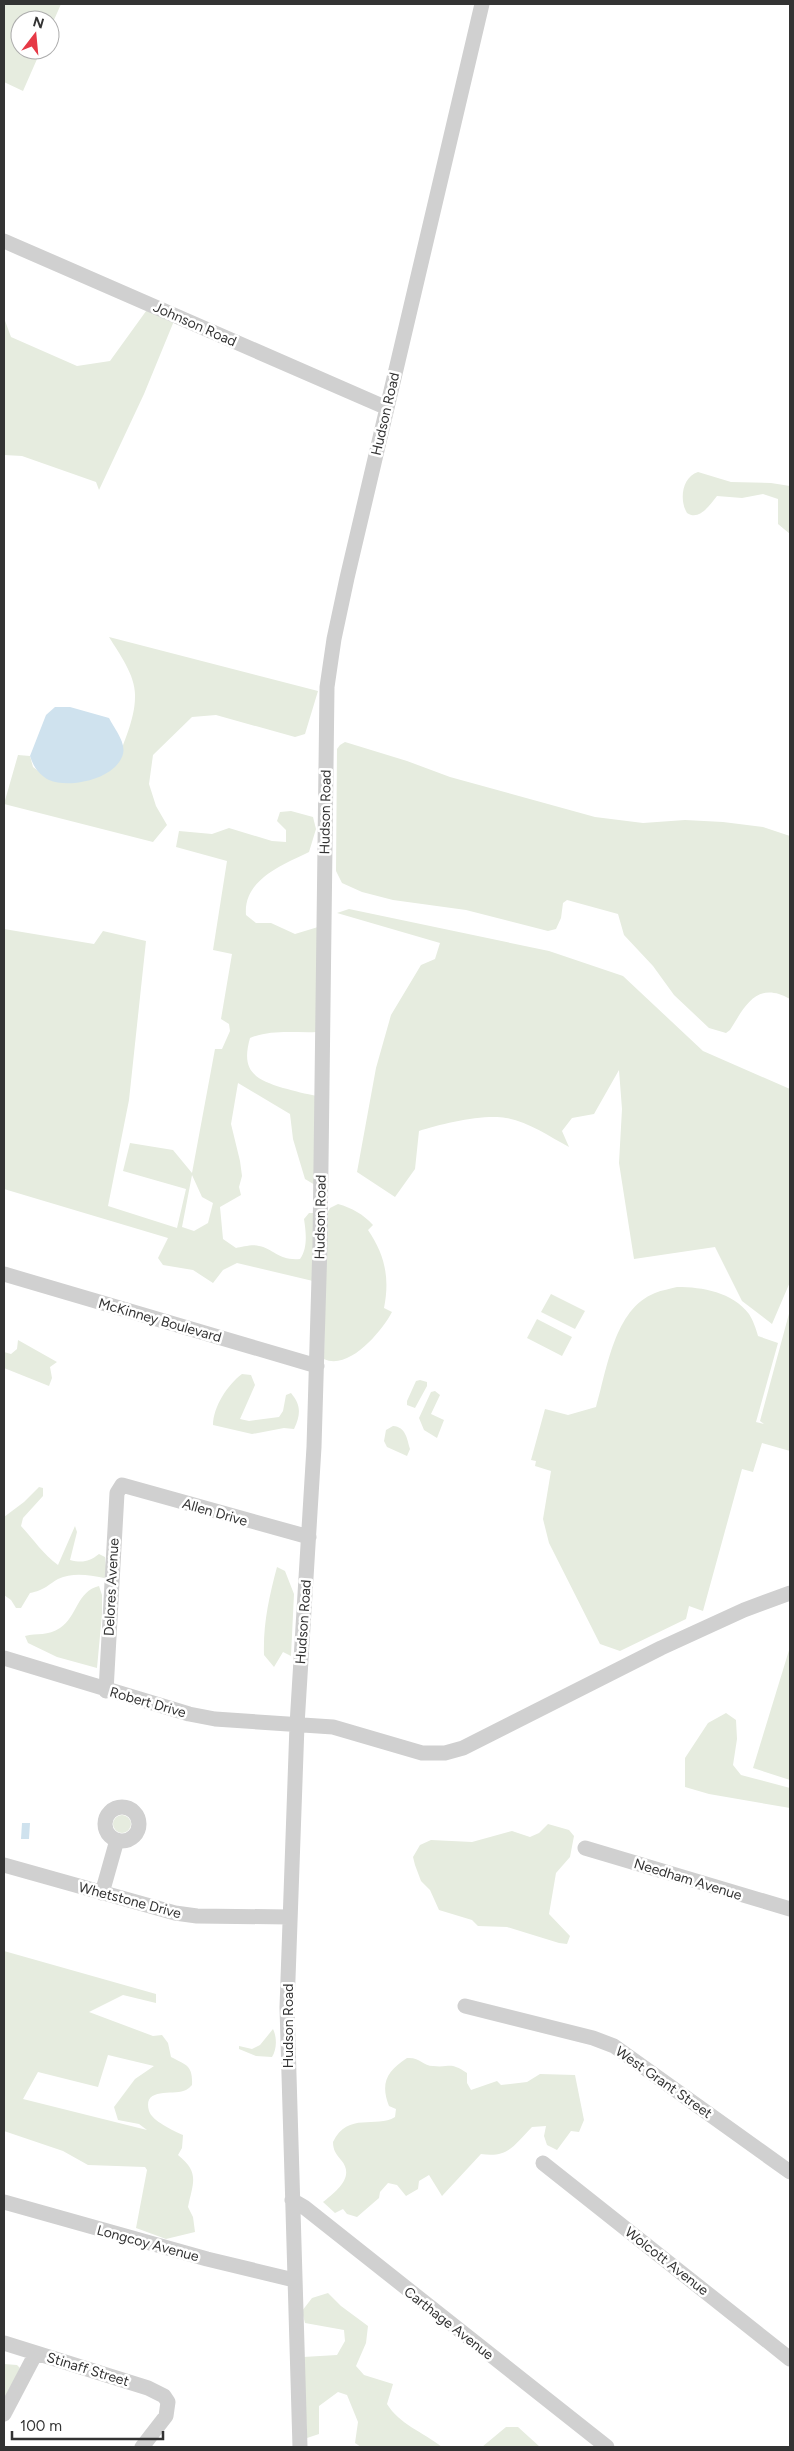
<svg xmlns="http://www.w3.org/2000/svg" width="794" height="2451" viewBox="0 0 794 2451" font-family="Figtree,sans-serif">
<rect width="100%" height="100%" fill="#fff"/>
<path fill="#e6ecdf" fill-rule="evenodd" d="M4 4H61L50 29V20H20V50H41L23 91 4 82Z
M149 307 174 321 144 394 99 490 96 482 22 456 4 455V318L11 337 77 366 110 361Z
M698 472 731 482 771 483 790 486V534L778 524V499L763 494 742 498 717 496C709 506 699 521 687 513 679 500 682 477 698 472Z
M109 637 318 691 305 734 295 737 216 715 192 717 153 755 149 784 156 806 167 825 153 842 4 804 18 755 30 756 33 767 49 779 116 764C123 744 135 719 135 697 136 676 120 655 109 637Z
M345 742 407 761 450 777 595 817 643 823 685 820 723 822 763 827 790 836V999C757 980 745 1006 730 1030L726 1033 709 1028 674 995 653 966 624 935 618 914 567 900 563 903 561 918 556 929 548 931 466 910 393 900 362 892 342 883 336 871 337 749 340 745Z
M291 811 313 817 316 829 309 852C282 865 243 880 246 915L256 923H271L295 934 318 927 317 1032C294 1033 272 1029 250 1038 241 1070 253 1079 283 1088 295 1091 305 1094 318 1096L315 1185 305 1179 293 1139 290 1114 238 1083 231 1124 240 1161 242 1176 239 1187 241 1195 220 1207 223 1239 236 1248C242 1247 253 1244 259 1246 274 1249 279 1261 300 1259 308 1248 306 1232 304 1219L309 1213H315L313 1281 237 1263 223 1270 213 1283 193 1270 163 1265 158 1258 168 1238 4 1189V929L94 944 103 931 146 941 129 1100 108 1206 177 1228 186 1189 123 1171 130 1143 173 1150 192 1173 215 1049H222L230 1031 229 1024 221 1019 232 954 213 950 227 861 176 847 179 831 212 834 229 828 272 841 286 842V830L277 821 280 812ZM192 1175 202 1197 213 1203 208 1223 194 1231 182 1227Z
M349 909 549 951 623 976 703 1051 790 1089V1282L772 1324 742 1301 715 1247 634 1259 619 1163 622 1109 619 1070 594 1114 572 1118 562 1131 569 1147C550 1137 527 1121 506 1118 483 1114 441 1124 419 1131L415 1169 395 1197 357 1172 376 1068 391 1015 421 965 435 959 440 943 337 913Z
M338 1204C352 1208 363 1214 373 1225L368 1230C385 1255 390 1278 384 1308L392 1312C382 1331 349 1371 324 1359L326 1215 330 1208Z
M677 1287C703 1287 732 1292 749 1314 753 1320 756 1329 758 1336L778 1343 756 1422 764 1424 760 1421 790 1310V1451L762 1443 753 1472 742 1469 703 1611 689 1606 686 1619 620 1651 600 1644 549 1543 543 1519 551 1471 535 1466 536 1461 531 1460 545 1409 568 1415 596 1407C607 1370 614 1309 655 1293 662 1290 670 1289 677 1287Z
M551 1294 585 1311 575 1329 541 1312Z
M537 1319 572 1337 562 1356 527 1338Z
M18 1340 57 1362 50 1367 52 1378 49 1386 4 1368V1352L11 1354 17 1349Z
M242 1374 251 1375 255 1385 240 1419 249 1421 279 1417 283 1411 286 1395 291 1393C301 1405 301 1414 294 1429L284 1428 252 1434 213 1425C213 1407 228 1384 242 1374Z
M420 1380 427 1382V1386L415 1408 407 1405V1401L416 1381Z
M435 1391 440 1395 431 1414 444 1420 437 1438 424 1430 419 1418 431 1392Z
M393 1426C406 1427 407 1439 410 1449L407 1456 387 1447 384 1441 386 1430Z
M39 1487 43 1488V1496L23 1518 21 1526C34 1540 43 1554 58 1565L75 1526 77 1532 70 1560C82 1563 89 1562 99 1554L105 1557 107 1576 104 1578C89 1575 73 1572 58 1579 46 1586 45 1590 30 1593L21 1608H16L11 1600 4 1595V1517L24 1502Z
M277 1567 285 1571 294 1594 291 1656 283 1652 274 1667 264 1655C263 1624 269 1597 277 1567Z
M99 1586 102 1595V1614L97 1668 57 1657 28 1643 25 1636C37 1633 48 1636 60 1628 77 1617 77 1591 99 1586Z
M790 1647V1780L753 1768Z
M726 1713 736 1720 737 1739 733 1765 741 1775 790 1788V1808L709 1794 685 1787V1758L708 1723Z
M113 1824a9 9 0 1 1 18 0a9 9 0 1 1-18 0Z
M548 1824 569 1830 574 1836 570 1857 556 1873 549 1914 570 1936 567 1944 559 1943 507 1927 478 1926 472 1920 439 1910 430 1890 421 1881 415 1865 413 1857 420 1845 431 1840 472 1842 512 1831 530 1837 539 1833Z
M4 1951 156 1994V2003L123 1995 89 2012 153 2036 162 2035 168 2043 171 2057C186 2065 193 2065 192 2085 190 2087 188 2089 186 2090 175 2096 142 2086 149 2111 152 2121 174 2131 183 2135L182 2148 178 2155C200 2173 193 2182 188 2207L193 2217 195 2232 166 2239 136 2228 147 2170 145 2167 88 2165 63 2151 4 2131ZM108 2055 154 2066 135 2079 114 2107 118 2120 139 2124 147 2130 23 2099 38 2072 98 2087Z
M273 2029C277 2037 277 2049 272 2057L256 2056 239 2049V2046L252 2049 260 2045Z
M407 2058C420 2057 423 2066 433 2066 451 2068 449 2061 467 2073V2083L471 2090 497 2081 501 2085 527 2082 540 2074 575 2075 584 2120 579 2132 571 2131 557 2150 547 2145 544 2136 546 2126 532 2127C514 2145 509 2158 481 2154L442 2196 429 2175 419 2181 418 2189 406 2196 397 2185 388 2183 380 2192 379 2198 357 2217 347 2214 343 2209 335 2213 323 2202C335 2192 356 2177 341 2160 336 2154 333 2150 333 2142 348 2111 376 2129 395 2117L396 2109 389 2106C380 2083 387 2071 407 2058Z
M328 2293 341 2306 368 2326 366 2343 356 2366 364 2375 393 2384 387 2404C399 2424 423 2432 442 2447H361L355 2443 358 2422 347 2395 338 2392 319 2406V2434L307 2438 303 2357 337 2355 345 2341 344 2330 305 2323 302 2311 312 2298Z
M4 2364 17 2365 20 2368 4 2402Z
M506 2427H518L540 2447H482Z"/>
<path fill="#cfe2ee" d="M55 707H70L109 718C114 728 126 742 123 754 116 779 70 789 49 780 39 775 33 766 30 756L46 715Z
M22 1823H30L29 1839H21Z"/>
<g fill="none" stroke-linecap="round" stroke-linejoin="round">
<path stroke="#d0d0d0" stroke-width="15" d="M4 241 387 408
M4 1274 317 1366
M4 1658 189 1714 215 1719 333 1727 422 1753H445L463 1748 661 1648 744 1610 790 1593
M106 1691 117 1493 122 1485 309 1537
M105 1824a17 17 0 1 1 34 0a17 17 0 1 1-34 0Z
M585 1848 790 1909
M4 1865 175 1913 197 1916 289 1917
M102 1893 117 1840
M465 2006 593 2038 614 2046 790 2172
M543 2163 790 2359
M292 2200 304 2207 607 2447
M4 2202 207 2259 294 2280
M4 2343 148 2388 164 2396 168 2402 166 2416 142 2447
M4 2414 36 2353
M300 2447 287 2007 297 1725 314 1447 320 1244 327 687 334 639 347 578 482 4"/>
</g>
<g text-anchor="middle" stroke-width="5" stroke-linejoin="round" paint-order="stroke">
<g font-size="14" fill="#333" stroke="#fff">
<text transform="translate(195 324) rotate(24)" y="5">Johnson Road</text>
<text transform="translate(385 414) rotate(-77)" y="5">Hudson Road</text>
<text transform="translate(325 812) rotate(-89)" y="5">Hudson Road</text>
<text transform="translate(320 1217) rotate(-89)" y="5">Hudson Road</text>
<text transform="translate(160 1320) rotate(16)" y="5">McKinney Boulevard</text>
<text transform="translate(215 1512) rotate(16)" y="5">Allen Drive</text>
<text transform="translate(111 1587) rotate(-87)" y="5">Delores Avenue</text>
<text transform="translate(303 1622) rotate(-86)" y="5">Hudson Road</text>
<text transform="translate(148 1702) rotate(16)" y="5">Robert Drive</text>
<text transform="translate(688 1879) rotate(17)" y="5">Needham Avenue</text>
<text transform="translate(130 1900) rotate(15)" y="5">Whetstone Drive</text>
<text transform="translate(288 2026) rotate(-90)" y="5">Hudson Road</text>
<text transform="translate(664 2082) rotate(35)" y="5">West Grant Street</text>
<text transform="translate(148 2243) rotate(15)" y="5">Longcoy Avenue</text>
<text transform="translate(667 2261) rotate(38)" y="5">Wolcott Avenue</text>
<text transform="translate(449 2323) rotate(38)" y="5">Carthage Avenue</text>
<text transform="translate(88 2369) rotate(17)" y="5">Stinaff Street</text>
</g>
</g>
<rect width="794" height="2451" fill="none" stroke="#333333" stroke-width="10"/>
<g transform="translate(35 35) rotate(16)"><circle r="24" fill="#ffffff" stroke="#adadad"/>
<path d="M0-4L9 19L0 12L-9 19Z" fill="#e63946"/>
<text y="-8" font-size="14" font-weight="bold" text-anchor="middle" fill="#333333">N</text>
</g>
<path d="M12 2431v8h151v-8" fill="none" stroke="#333333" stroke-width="2.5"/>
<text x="20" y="2431" font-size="15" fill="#333333" stroke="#ffffff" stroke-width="4" paint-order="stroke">100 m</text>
</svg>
